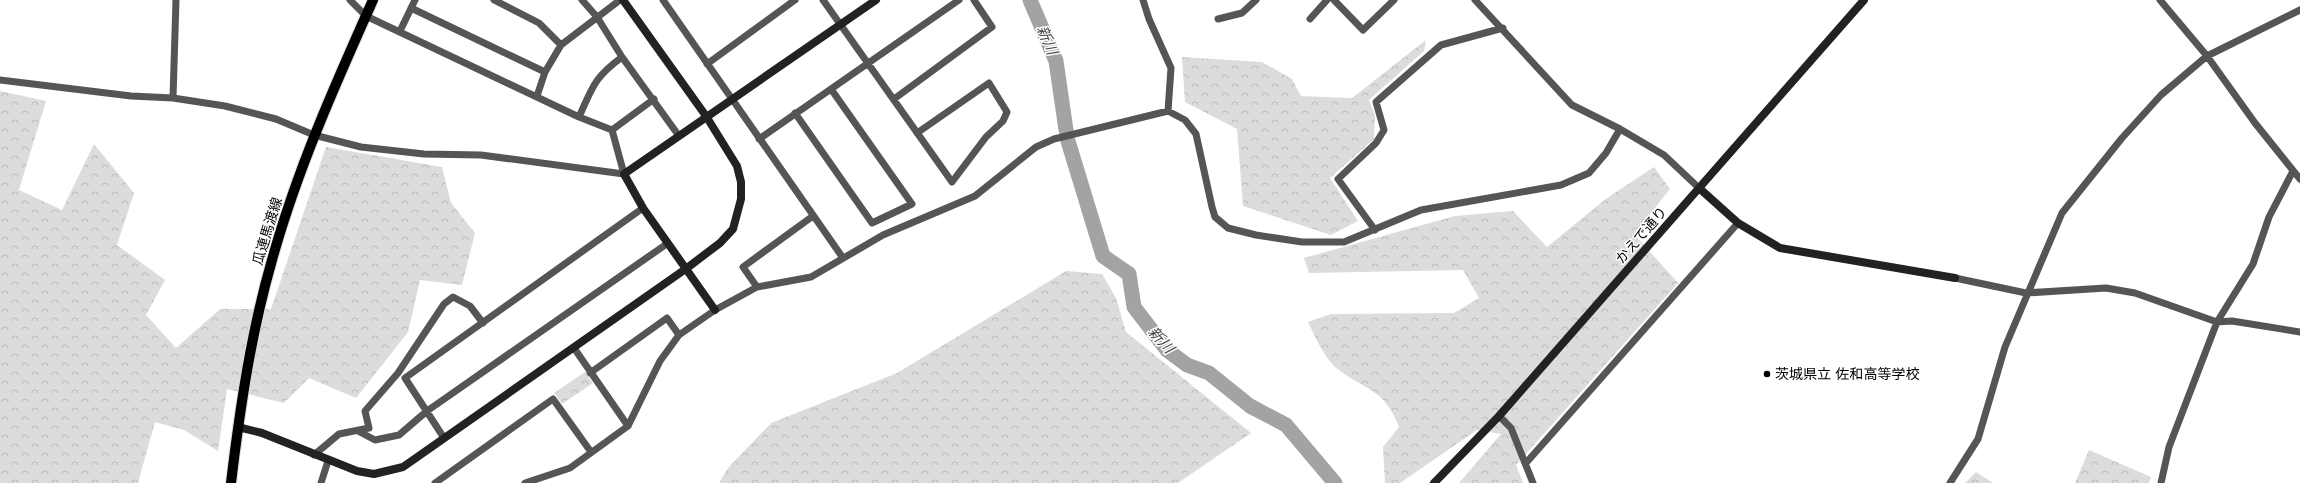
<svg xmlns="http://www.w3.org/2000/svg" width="2300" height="483" viewBox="0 0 2300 483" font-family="'DejaVu Sans','Noto Sans JP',sans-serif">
<defs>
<pattern id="forest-crowns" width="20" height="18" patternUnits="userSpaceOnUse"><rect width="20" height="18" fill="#dcdcdc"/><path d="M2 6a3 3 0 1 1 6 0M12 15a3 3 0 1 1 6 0" fill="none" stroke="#bbb"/></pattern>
</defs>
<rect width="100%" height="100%" fill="#fff"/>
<path fill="url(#forest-crowns)" d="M1426 40 1424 51 1369 100 1375 115 1374 139 1330 178 1358 221 1331 235 1243 206 1237 129 1185 102 1182 57 1262 62 1292 79 1301 96 1352 98Z
M0 91 46 101 19 190 62 210 94 144 134 193 117 245 165 280 146 315 176 348 220 309H271L326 147 442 167 451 203 475 233 462 285 420 280 408 332 356 398 309 378 284 403 227 389 218 451 184 430 155 422 138 483H0Z
M1654 167 1670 189 1634 234 1678 283 1516 465 1523 483H1459L1501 434 1477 430 1400 483H1385L1383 447 1399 427C1385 390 1368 391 1340 371 1325 360 1316 339 1308 322L1331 314 1454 313 1479 298 1463 270 1309 273 1304 258 1455 216 1513 211 1547 247 1607 198Z
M1066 271 1102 274 1116 298 1126 332 1251 433 1178 483H719L728 468 771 423 897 373Z
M585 372 593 383 562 404 554 393Z
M2089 450 2151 477 2149 483H2075Z
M1976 472 1993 483H1965Z"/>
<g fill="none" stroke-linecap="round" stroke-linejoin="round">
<path stroke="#a3a3a3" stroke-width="15" d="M1030 0 1056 61 1066 130
M1068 141 1103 256 1129 274 1134 307 1167 350 1187 365 1209 373 1250 406 1286 425 1335 483"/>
<defs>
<path id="primary" d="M231 483C240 408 251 333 272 260 297 170 335 85 373 0"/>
</defs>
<use href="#primary" stroke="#dbdbdb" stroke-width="12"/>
<path stroke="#555" stroke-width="7" d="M494 0 539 23 561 45
M582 0 597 17 622 57 679 136
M663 0 843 258
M823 0 952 182 986 137 1003 121 1007 112 989 83 917 133
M1143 0 1149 19 1171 68 1168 111
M1334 0 1363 30 1394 0
M1475 0 1572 105 1620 129 1664 155 1699 188
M2160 0 2207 56 2255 123 2300 179
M411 8 545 72
M1218 19 1242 13 1256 0
M1310 19 1327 0
M400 31 415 0
M707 64 795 0
M0 80 131 96 173 98 225 106 276 119 314 135 361 147 424 154 481 155 624 174 612 130 579 117 366 16 350 0
M537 96 545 72 561 45 620 0
M173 98 176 0
M894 99 992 27 974 0
M795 113 872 223 912 204 831 89
M579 117C593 86 594 78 622 57
M612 130 654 99
M759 139 959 0
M1375 230 1338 179 1376 143 1384 130 1376 102 1441 45 1503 28
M1955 278 2026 293 2106 288 2135 293 2217 322 2232 321 2300 332
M757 287 743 267 813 216
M574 348 628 426
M590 373 667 318 679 335
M1499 416 1511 428 1533 483
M358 431 375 440 399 435 427 411 668 243
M444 438 405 378 643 208
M314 455 339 434 369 428 365 411 398 373 444 304 453 297 470 306 483 323
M1526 463 1738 223
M321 483 328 461
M435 483 553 399 591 452
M525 483 570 468 628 426 660 361 679 335 715 310 757 287 811 277 883 235 975 196 1036 147 1054 139 1168 111 1185 120 1196 134 1212 207 1215 217 1228 228 1256 235 1302 242H1344L1421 210 1561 185 1589 173 1606 153 1620 129
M1950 483 1978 439 2005 347 2062 213 2122 138 2161 95 2207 56 2300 10
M2161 483 2169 447 2217 322 2253 264 2269 217 2293 171"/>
<path stroke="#222" stroke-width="8" d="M1699 188 1738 223 1780 248 1955 278
M715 310 643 208 624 174 876 0
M238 427 262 433 357 471 374 474 403 467 687 268 720 243 733 229 741 199V182L737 166 706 116 623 0
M1434 483 1499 416 1864 0"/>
<use href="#primary" stroke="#000" stroke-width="10"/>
</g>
<circle fill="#000" stroke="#fff" stroke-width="1.5" cx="1767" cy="374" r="4"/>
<g text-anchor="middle" stroke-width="3" stroke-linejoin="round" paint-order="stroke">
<g font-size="14" fill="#000" stroke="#fff">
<text transform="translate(267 231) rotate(-73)" y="5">瓜連馬渡線</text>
<text transform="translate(1641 235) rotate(-49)" y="5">かえで通り</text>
</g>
<g font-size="14" fill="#000" stroke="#fff" text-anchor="start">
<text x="1775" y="379">茨城県立 佐和高等学校</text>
</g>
<g font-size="15" font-style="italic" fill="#444" stroke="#fff">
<text transform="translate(1047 40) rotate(67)" y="5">新川</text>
<text transform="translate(1161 340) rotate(48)" y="5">新川</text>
</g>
</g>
</svg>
